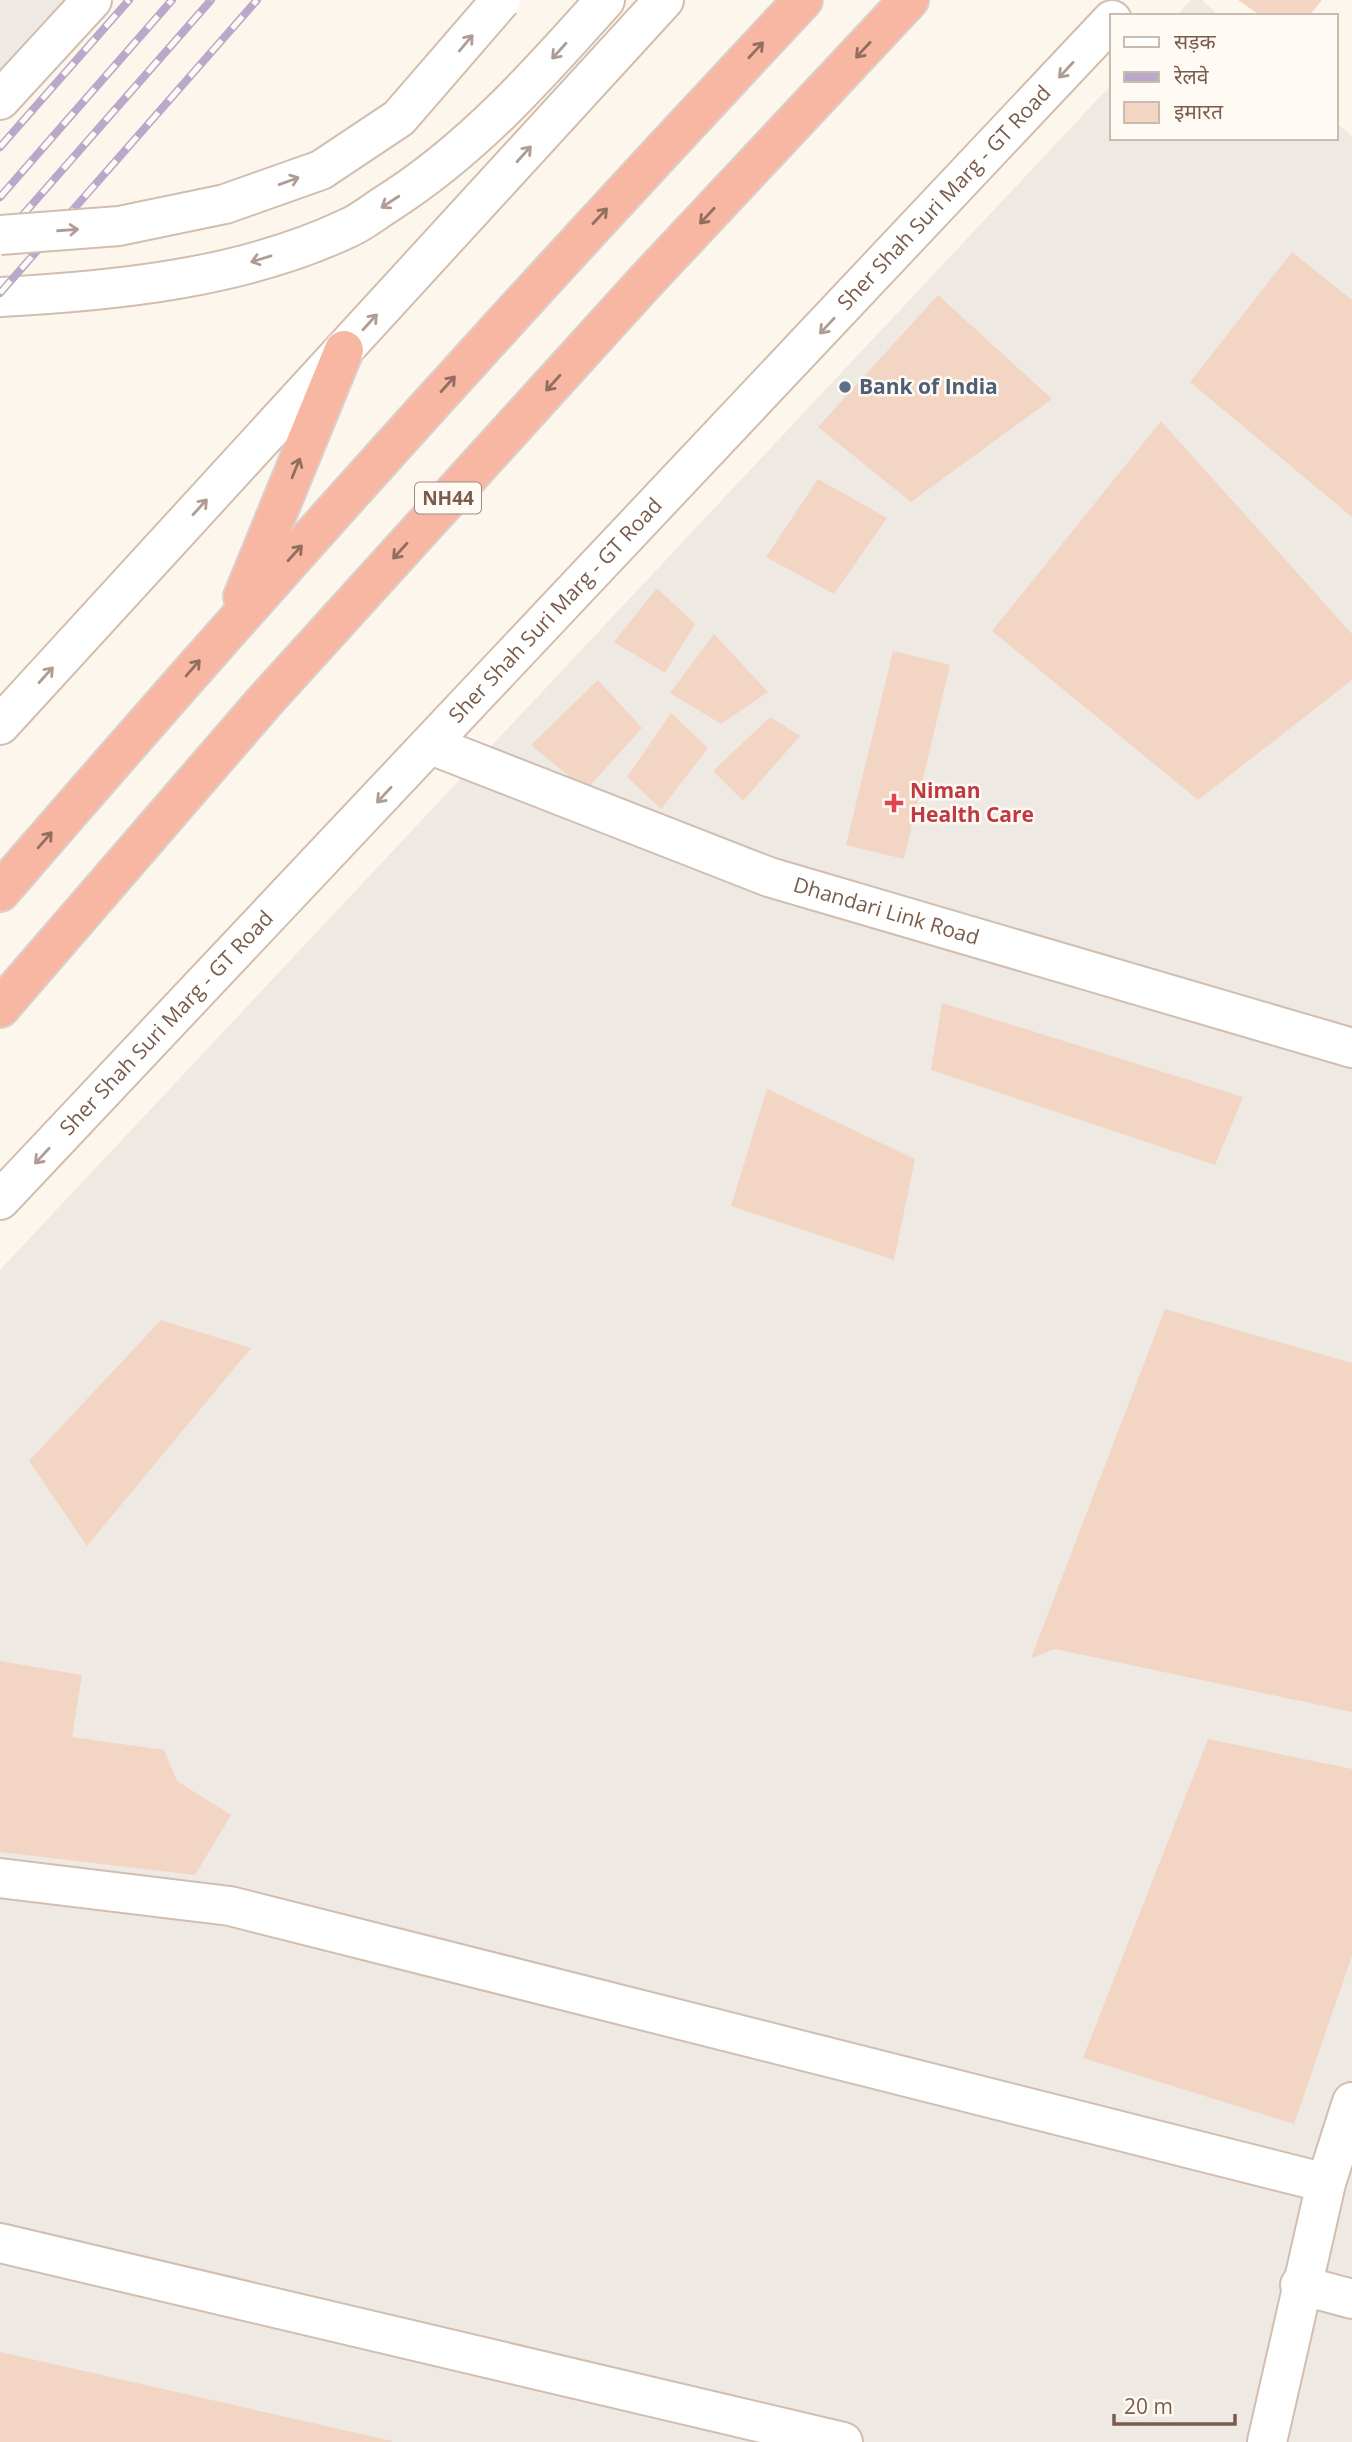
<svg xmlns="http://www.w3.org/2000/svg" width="1352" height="2442" viewBox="0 0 1352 2442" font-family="'Open Sans','Noto Sans Devanagari',sans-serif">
<rect width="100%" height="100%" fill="#fdf6ec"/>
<path fill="#efe9e4" d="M0 0H79L0 89Z
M1191 0H1202L1219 16H1176Z
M1112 84V138H1336V122L1352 136V2442H0V1270Z"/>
<path fill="#f3d5c3" d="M1238 0H1322L1309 16H1261Z
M1292 252 1352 300V517L1190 382Z
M938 295 1052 399 911 502 818 427Z
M1161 421 1352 634V680L1198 800 992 631Z
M818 479 887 518 834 594 766 557Z
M657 588 695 624 665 673 614 642Z
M714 634 768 692 721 724 670 693Z
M893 651 950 665 904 859 846 845Z
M598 680 642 728 586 790 531 745Z
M671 713 708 748 661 809 627 777Z
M770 717 800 736 743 801 713 771Z
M942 1003 1243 1097 1215 1165 931 1070Z
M767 1089 915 1159 894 1260 731 1206Z
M1165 1309 1352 1363V1712L1055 1649 1031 1658Z
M161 1320 251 1348 87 1546 29 1461Z
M0 1661 82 1675 72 1737 164 1750 177 1781 231 1815 195 1875 0 1852Z
M1208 1739 1352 1769V1956L1294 2124 1083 2058Z
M0 2352 392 2441 391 2442H0Z"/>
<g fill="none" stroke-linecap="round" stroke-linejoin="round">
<defs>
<g id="minor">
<path d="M0 100 92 0"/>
<path d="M0 297C115 291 243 278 348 228 362 222 375 211 388 203 473 149 539 74 605 0"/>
<path d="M0 725 664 0"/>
<path id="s1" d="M431 745 769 877 1352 1048"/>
<path id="s2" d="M0 1200 1112 20"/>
<path d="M0 1878 230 1906 1326 2183 1352 2102"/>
<path d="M0 2243 843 2442"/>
<path d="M1300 2285 1352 2299"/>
<path d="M1267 2442 1326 2183"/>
</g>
<path id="highway" d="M243 597 344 350
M0 892C261 589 529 292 803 0
M0 1008 264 702 644 283 909 0"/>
</defs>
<use href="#minor" stroke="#d1beb0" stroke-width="42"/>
<use href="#highway" stroke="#dad1cd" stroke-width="42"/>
<use href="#minor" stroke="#fff" stroke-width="38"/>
<use href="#highway" stroke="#f7b7a3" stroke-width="38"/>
<defs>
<path id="rail" d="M0 147 129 0
M0 197 172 0
M0 241 211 0
M0 293 257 0"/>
</defs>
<use href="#rail" stroke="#b9a8c9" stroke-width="8"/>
<use href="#rail" stroke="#fffaf3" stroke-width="5" stroke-dasharray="16" stroke-linecap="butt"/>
<defs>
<path id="minor-bridge" d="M0 235 119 226 225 204 321 170 399 118 501 0"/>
</defs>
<use href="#minor-bridge" stroke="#d1beb0" stroke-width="42" stroke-linecap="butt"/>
<use href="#minor-bridge" stroke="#fff" stroke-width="38"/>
</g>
<defs><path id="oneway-shaft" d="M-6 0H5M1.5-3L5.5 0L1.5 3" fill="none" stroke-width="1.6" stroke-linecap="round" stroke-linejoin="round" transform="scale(1.75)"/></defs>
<g stroke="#af9d94">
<use href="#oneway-shaft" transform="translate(466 43) rotate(-50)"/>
<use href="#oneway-shaft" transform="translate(559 51) rotate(132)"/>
<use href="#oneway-shaft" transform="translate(1066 70) rotate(133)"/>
<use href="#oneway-shaft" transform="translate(524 154) rotate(-48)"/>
<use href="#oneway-shaft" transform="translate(289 181) rotate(-20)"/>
<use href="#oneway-shaft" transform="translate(390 202) rotate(147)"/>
<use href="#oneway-shaft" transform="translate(68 230) rotate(-4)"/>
<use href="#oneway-shaft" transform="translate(261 259) rotate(163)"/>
<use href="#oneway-shaft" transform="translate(370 322) rotate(-48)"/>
<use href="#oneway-shaft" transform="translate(827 326) rotate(133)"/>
<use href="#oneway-shaft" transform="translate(200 507) rotate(-48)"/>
<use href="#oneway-shaft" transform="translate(46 675) rotate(-48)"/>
<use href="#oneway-shaft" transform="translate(384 795) rotate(133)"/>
<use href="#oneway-shaft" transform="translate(42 1156) rotate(133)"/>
</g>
<g stroke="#936e5e">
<use href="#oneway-shaft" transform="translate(756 50) rotate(-47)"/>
<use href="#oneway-shaft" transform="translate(863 50) rotate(133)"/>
<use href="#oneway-shaft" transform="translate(600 216) rotate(-47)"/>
<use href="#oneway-shaft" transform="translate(707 216) rotate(133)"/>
<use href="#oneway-shaft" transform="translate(553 383) rotate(132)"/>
<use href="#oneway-shaft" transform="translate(448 384) rotate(-48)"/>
<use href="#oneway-shaft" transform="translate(296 468) rotate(-68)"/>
<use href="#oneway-shaft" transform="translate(400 551) rotate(132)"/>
<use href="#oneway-shaft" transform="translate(295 553) rotate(-48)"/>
<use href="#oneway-shaft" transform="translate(193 668) rotate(-49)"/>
<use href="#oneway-shaft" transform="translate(45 840) rotate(-49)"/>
</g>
<circle fill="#5c6f8a" stroke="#fffaf3" stroke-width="2.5" cx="845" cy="387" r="7"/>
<path fill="#e0444e" stroke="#fffaf3" stroke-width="2.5" d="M890.5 792.5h7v7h7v7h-7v7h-7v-7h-7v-7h7z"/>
<g text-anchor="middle" stroke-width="5" stroke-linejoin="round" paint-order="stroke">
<rect fill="#fffaf3" stroke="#a28b7f" stroke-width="2" x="415" y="482.5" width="66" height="31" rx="5"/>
<g font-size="19" font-weight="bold" fill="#7a5c4d">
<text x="448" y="505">NH44</text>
</g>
<g font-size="21" fill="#7a5c4d" stroke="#fffaf3">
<text dy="7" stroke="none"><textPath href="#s2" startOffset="1377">Sher Shah Suri Marg - GT Road</textPath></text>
<text dy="7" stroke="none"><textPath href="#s2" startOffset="810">Sher Shah Suri Marg - GT Road</textPath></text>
<text dy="7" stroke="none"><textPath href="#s1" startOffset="485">Dhandari Link Road</textPath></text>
<text dy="7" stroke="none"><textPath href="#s2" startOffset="243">Sher Shah Suri Marg - GT Road</textPath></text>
</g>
<g font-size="21" font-weight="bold" fill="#4e5e75" stroke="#fffaf3" text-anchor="start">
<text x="859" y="394">Bank of India</text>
</g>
<g font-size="21" font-weight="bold" fill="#be3a42" stroke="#fffaf3" text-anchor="start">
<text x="910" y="798">Niman<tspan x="910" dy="24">Health Care</tspan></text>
</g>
</g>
<rect x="1110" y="14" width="228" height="126" fill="#fffaf3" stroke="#cabbb1" stroke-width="2"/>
<rect x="1124" y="37" width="35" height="10" fill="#ffffff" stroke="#cabbb1" stroke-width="2"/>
<text x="1174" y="49" font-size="21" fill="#7a5c4d">सड़क</text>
<rect x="1124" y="72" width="35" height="10" fill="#b9a8c9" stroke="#cabbb1" stroke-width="2"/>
<text x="1174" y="84" font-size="21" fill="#7a5c4d">रेलवे</text>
<rect x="1124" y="102" width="35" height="21" fill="#f3d5c3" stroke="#cabbb1" stroke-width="2"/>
<text x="1174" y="119" font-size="21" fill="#7a5c4d">इमारत</text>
<path d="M1114 2414v10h121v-10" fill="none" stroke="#7a5c4d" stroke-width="3.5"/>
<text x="1124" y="2414" font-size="21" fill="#7a5c4d" stroke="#fffaf3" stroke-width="5" paint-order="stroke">20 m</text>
</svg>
